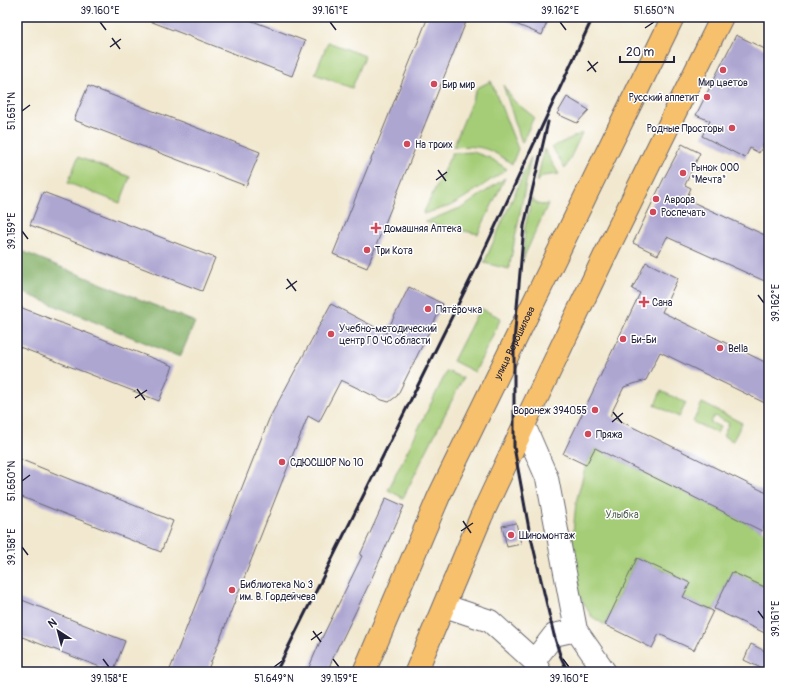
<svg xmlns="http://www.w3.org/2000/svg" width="786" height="689" viewBox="0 0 786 689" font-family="Pangolin,sans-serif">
<rect width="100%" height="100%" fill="#fff"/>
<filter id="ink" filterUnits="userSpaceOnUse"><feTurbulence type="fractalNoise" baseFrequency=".025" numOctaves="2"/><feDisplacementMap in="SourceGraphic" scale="8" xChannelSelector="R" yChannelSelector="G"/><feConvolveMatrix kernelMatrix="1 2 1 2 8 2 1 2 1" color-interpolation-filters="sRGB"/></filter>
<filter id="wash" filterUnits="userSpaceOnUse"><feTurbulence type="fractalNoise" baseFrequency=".012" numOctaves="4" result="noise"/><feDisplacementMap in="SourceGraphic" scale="16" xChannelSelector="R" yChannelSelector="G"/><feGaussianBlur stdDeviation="0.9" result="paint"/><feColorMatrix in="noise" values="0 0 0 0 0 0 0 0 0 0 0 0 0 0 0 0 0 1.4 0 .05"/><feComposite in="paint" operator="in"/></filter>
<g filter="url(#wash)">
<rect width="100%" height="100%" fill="#f1e8cf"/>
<path fill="#a5cd77" stroke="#647859" d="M328 42 365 56 352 88 315 74Z
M491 81 518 149 512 164C489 148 482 145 453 147L477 88Z
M503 85 514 101 534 117 522 143Z
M582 133 565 169 552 147Z
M544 149 559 174 543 176 537 182Z
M473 152 490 158 507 169 464 198 450 206 423 214 452 153Z
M78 157 130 177 120 203 68 183Z
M531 157 509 269 484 263Z
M505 178 478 234 425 222 465 206Z
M532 198C537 205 540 206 548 204L523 259 525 227Z
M480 308 501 318 475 372 453 361Z
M447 371 463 378 403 498 388 490Z
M661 391 686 403 679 417 655 405Z
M702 403 742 423 733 441 723 436 729 423 714 416 710 422 720 427 717 433 693 422Z
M595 448 769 534V589L732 572 713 611 683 597 690 583 637 558 605 625 591 616 578 593 570 563 576 502 586 465Z"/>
<path fill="#84b068" stroke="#536952" d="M17 249 195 322 180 357 17 290Z"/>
<g id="blocks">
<path fill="#ada6d1" d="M143 17H242L305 41 292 76 142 18Z
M428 17H468L367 268 333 254Z
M499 17H549L542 35Z
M736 35 769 51V133L759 153 750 148 745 158 702 136 710 121 696 115Z
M88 86 260 152 246 186 74 120Z
M567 97 589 110 577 123 557 114Z
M682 144 700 153 685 185 691 188 686 199 769 237V283L667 237 658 255 633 243 664 178Z
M43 192 215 258 202 291 30 225Z
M646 262 678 278 662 312 769 364V405L660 352 646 380 624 387 610 416 769 494V516L762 531 595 448 586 465 563 454 640 293 632 289Z
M409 287 443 304 397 396 389 402 382 400 341 380 319 422 308 416 207 672H169L269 419 331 304 386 333Z
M17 306 173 366 159 401 17 346Z
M17 458 173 521 161 552 17 495Z
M386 498 404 506 370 582 340 644H339L327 672H307L319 644 362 556 360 555Z
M516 523 521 544 507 547 502 526Z
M637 558 690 583 683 597 713 611 694 650 659 634 652 648 605 625Z
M732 572 769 589V635L714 609Z
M17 598 125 641 113 672 17 635Z
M751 644 769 653V672L744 660Z"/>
</g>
</g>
<g filter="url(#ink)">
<use href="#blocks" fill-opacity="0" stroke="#6a676f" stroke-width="1"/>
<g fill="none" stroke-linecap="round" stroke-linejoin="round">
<defs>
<path id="minor" d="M524 425 547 478 576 630 605 672
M445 606 490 621 534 661 540 672
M534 661 554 635 576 630"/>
<g id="major">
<path id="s1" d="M364 672 439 496 673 17"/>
<path d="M416 672 481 517 524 425 604 257 722 17"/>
</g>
</defs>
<use href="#minor" stroke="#6a676f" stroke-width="24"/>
<use href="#major" stroke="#6a676f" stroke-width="24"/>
<use href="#minor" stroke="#fff" stroke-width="22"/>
<use href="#major" stroke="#f7c06c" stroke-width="22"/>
<path stroke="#22223b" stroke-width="3" d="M548 122 524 226 514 342V447L529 529 554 635 560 655 568 672
M276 672 475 270 593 17"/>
</g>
</g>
<path fill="none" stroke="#22223b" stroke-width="1.5" d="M100 22 106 30M330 22 336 30M560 22 566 30M645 28 654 22M112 38 120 49M110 47 121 39M588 61 596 72M587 71 598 62M22 111 30 105M438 170 446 181M436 180 447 172M22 231 28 239M287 279 296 291M286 289 297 281M758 295 764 303M137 389 145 400M135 398 147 390M613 412 622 423M612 422 623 413M22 481 30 475M463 521 471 533M461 531 473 523M22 547 28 555M758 611 764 619M313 631 321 642M311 640 322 632M103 659 109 667M333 659 339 667M563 659 569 667M274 667 282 661"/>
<g fill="#d1495b" stroke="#fff" stroke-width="1.5">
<circle cx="723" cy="70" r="4"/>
<circle cx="434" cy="84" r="4"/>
<circle cx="707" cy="97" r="4"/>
<circle cx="732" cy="128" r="4"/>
<circle cx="407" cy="144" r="4"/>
<circle cx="683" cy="173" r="4"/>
<circle cx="656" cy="199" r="4"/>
<circle cx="653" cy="212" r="4"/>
<path d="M374 222h4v4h4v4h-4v4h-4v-4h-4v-4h4z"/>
<circle cx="367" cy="250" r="4"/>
<path d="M642 296h4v4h4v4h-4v4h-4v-4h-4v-4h4z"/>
<circle cx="428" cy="309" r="4"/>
<circle cx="331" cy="334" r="4"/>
<circle cx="623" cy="339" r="4"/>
<circle cx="720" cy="348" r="4"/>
<circle cx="595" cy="410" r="4"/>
<circle cx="588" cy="434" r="4"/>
<circle cx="282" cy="462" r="4"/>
<circle cx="511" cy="535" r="4"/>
<circle cx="232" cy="590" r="4"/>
</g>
<g text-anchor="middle" stroke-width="3" stroke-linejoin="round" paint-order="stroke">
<g font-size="10" fill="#22223b" stroke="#fff" text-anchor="start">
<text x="723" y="86" text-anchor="middle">Мир цветов</text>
<text x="442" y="88">Бир мир</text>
<text x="699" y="101" text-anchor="end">Русский аппетит</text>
<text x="724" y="132" text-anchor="end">Родные Просторы</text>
<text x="415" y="148">На троих</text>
<text x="691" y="171">Рынок ООО<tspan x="691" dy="12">"Мечта"</tspan></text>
<text x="664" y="203">Аврора</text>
<text x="661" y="216">Роспечать</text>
<text x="384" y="232">Домашняя Аптека</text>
<text x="375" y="254">Три Кота</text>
<text x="652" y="306">Сана</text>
<text x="436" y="313">Пятёрочка</text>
<text x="339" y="332">Учебно-методический<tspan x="339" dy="12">центр ГО ЧС области</tspan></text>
<text x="631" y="343">Би-Би</text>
<text x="728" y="352">Bella</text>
<text x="587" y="414" text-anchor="end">Воронеж 394055</text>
<text x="596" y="438">Пряжа</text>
<text x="290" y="466">СДЮСШОР № 10</text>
<text x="519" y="539">Шиномонтаж</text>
<text x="240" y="588">Библиотека № 3<tspan x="240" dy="12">им. В. Гордейчева</tspan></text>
</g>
<g font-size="10" fill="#22223b" stroke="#fff">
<text dy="4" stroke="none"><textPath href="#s1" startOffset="362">улица Ворошилова</textPath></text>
</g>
<g font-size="10" fill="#505e50" stroke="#fff">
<text x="622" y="518">Улыбка</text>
</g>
</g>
<rect width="786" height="689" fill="none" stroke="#fff" stroke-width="44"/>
<g transform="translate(58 631) rotate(324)" stroke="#ffffff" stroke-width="3" paint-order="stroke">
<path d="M0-3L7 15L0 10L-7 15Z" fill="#22223b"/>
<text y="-6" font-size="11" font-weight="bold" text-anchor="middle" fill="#22223b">N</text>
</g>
<path d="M620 56v6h54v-6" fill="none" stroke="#22223b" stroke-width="2"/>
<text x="626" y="56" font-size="12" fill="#22223b" stroke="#ffffff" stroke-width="3" paint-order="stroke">20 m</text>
<rect x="22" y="22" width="742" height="645" fill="none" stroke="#22223b" stroke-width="1.5"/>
<g font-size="10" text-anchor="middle" fill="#22223b">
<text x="100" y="14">39.160°E</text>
<text x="330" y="14">39.161°E</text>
<text x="560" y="14">39.162°E</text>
<text x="654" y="14">51.650°N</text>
<text transform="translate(11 111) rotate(-90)" y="4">51.651°N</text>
<text transform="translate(11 231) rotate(-90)" y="4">39.159°E</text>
<text transform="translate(775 303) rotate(-90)" y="4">39.162°E</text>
<text transform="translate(11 481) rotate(-90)" y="4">51.650°N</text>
<text transform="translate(11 547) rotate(-90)" y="4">39.158°E</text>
<text transform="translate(775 619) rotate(-90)" y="4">39.161°E</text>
<text x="109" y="682">39.158°E</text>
<text x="274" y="682">51.649°N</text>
<text x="339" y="682">39.159°E</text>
<text x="569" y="682">39.160°E</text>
</g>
</svg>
